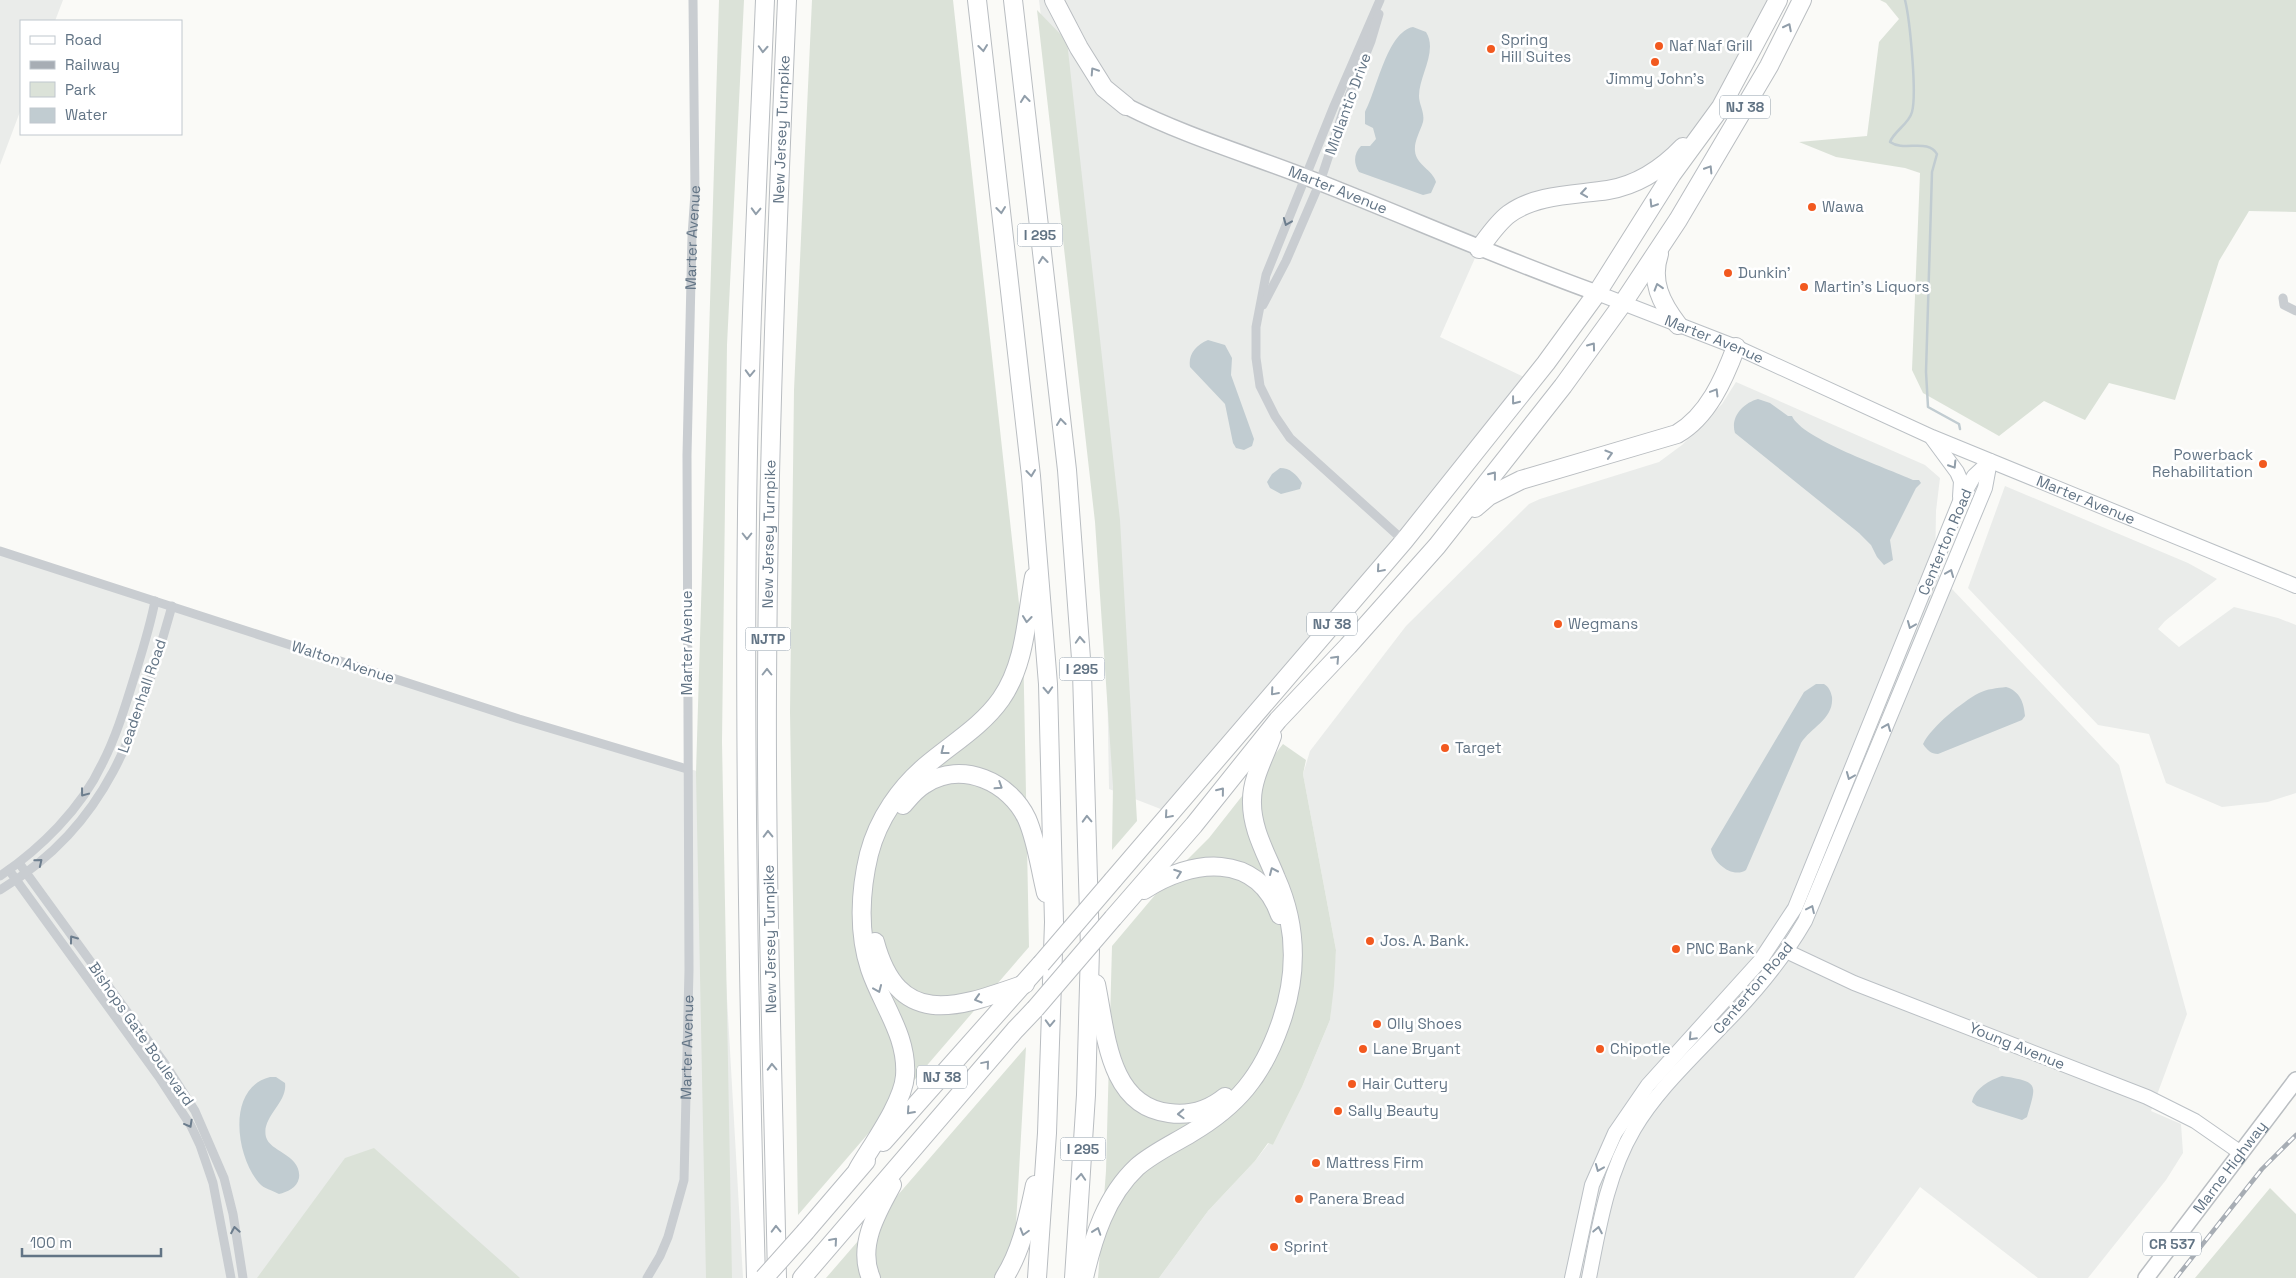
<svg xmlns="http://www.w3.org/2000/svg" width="2296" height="1278" viewBox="0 0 2296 1278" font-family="'Space Grotesk',sans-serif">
<rect width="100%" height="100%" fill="#fafaf7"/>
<path fill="#eaecea" d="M0 0H63L55 21H21V109L0 165Z
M1039 0H1778L1721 107 1647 176 1536 202 1479 249 1440 337 1530 380 1171 813 1109 789 1107 669 1096 478Z
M1736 382 1925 465 1940 478 1936 511 1935 571 2119 765 2187 1014 2151 1111 2181 1124 2183 1153 2166 1180 2088 1278H2038L1920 1187 1854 1278H1159L1208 1211 1255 1161 1269 1143 1273 1145 1302 1087 1330 1020 1336 950 1303 774 1310 751 1406 626 1529 504 1540 499 1659 462 1682 445 1722 404Z
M2005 486 2188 563 2217 579 2165 621 2158 629 2179 647 2234 607 2278 618 2296 625V793L2268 802 2222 807 2166 783 2149 734 2098 725 1968 588Z
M0 550 623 751 719 777 723 928 743 1278H0Z"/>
<path fill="#dbe2d8" d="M719 0H744L727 345 722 742 732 1278H706L696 773Z
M812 0H953L1023 640 1029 947 798 1215 790 712 794 390Z
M1880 0H2296V212L2249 211 2219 261 2175 400 2109 383 2085 420 2044 401 1999 436 1923 393 1912 370 1920 173 1905 168 1836 157 1799 142 1867 136 1879 42 1899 19 1886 3Z
M1037 10 1067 41 1120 520 1137 821 1112 850 1113 786 1095 522Z
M1283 744 1306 760 1303 774 1336 950 1334 986 1330 1020 1302 1087 1273 1145 1268 1143 1255 1161 1208 1211 1159 1278H1098L1106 1171 1112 946 1171 876 1209 838Z
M1026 1047 1013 1278H826Z
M374 1148 520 1278H257L345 1158Z
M2270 1188 2296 1214V1278H2195Z"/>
<path fill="#c1ccd1" d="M1413 27 1426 32C1438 51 1419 76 1419 96 1419 105 1425 112 1423 122 1420 132 1414 141 1415 151 1416 165 1433 170 1436 182L1431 193 1423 195 1359 172C1353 163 1354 153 1361 146H1370L1376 139 1373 128 1365 124V112C1377 90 1387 32 1413 27Z
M1208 340 1225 345 1232 358 1231 375 1254 439 1252 446 1244 450 1236 448 1233 443 1225 404 1190 367C1188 354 1196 345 1208 340Z
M1758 399 1770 403 1788 416H1792C1802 439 1887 468 1913 480H1919L1921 483 1916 488 1890 540 1893 560 1884 565 1877 557 1871 545 1859 533 1735 433C1730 417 1743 403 1758 399Z
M1280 468C1290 468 1296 474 1302 483L1300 489 1281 494 1270 488 1267 482 1272 474Z
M1816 684H1824C1829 687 1831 692 1832 697 1834 719 1811 727 1801 743L1746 870C1733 879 1713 863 1711 849L1804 692Z
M2006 687C2020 691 2024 703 2025 716L2022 720 1938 754C1931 754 1927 750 1923 744 1931 727 1962 702 1979 693 1987 689 1997 688 2006 687Z
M2002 1076C2039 1082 2037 1083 2027 1117L2022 1120 1977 1106 1972 1102C1975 1088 1990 1080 2002 1076Z
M270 1077H276L285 1083C288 1103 261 1117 266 1137 270 1152 302 1155 299 1178 297 1188 287 1192 279 1194 272 1190 264 1189 259 1183 236 1157 226 1088 270 1077Z"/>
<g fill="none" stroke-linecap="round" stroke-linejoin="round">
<path stroke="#c1ccd1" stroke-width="2.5" d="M1905 0C1910 20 1917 94 1912 112 1909 124 1894 131 1890 142 1904 152 1928 138 1937 154L1932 172 1926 372 1928 407 1959 424 1960 429"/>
<defs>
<g id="secondary">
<path id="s2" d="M1597 293 1736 347 1932 437 2296 586"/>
<path d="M1932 438 1957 472 1961 481 1960 497"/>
<path d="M1786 951 1854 983 2147 1097 2195 1121 2241 1153"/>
<path d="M1572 1278 1592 1185 1615 1133 1648 1085 1760 961 1795 908 1961 499 1974 476 1990 461"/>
<path d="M1589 1278C1599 1227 1607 1175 1634 1129 1657 1090 1692 1058 1723 1025 1754 994 1783 959 1805 921L1985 488 1990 461"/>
</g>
<g id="primary">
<path id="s3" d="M1126 106C1187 137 1253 156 1316 181 1410 218 1502 259 1597 293"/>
<path id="s4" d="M2146 1278 2296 1080"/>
</g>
<g id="highway">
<path d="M977 0 1031 476 1048 684 1054 922 1047 1133 1037 1278"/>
<path d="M1013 0 1067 470 1082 672 1090 949 1086 1095 1074 1278"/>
<path d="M1054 0 1079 48 1104 88 1126 106"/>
<path d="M1479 249C1488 237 1497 223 1509 214 1536 194 1576 195 1608 190 1638 185 1662 169 1683 147"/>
<path d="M1659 254C1650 281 1661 303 1678 325"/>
<path d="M1475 508 1489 496 1521 480 1677 434C1708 416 1724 379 1736 347"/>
<path d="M903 805C909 798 916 789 925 784 962 760 1010 782 1027 819 1037 842 1040 869 1046 893"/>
<path d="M1113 880 1404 541 1546 363 1597 293 1672 174 1721 107 1778 0"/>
<path d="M1144 890C1191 859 1257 851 1280 915"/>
<path d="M1113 918 1194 825 1278 720 1348 646 1437 546 1563 386 1623 303 1678 220 1769 66 1802 0"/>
<path d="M875 942C899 1031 959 1007 1025 984"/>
<path d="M1096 984C1106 1032 1108 1106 1169 1113 1190 1116 1209 1110 1225 1097"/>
<path d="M883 1142 1041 964"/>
<path d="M858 1169C872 1145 903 1103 905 1076 908 1036 882 1005 870 969 858 933 860 891 869 854 878 819 900 787 928 764 953 743 982 726 1001 699 1026 663 1026 618 1034 577"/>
<path d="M806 1231 866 1161"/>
<path d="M756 1278C749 1023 744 769 747 514 749 342 758 171 765 0"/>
<path id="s5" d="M777 1278C773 1081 766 884 767 687 768 458 777 229 787 0"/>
<path d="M802 1278 1015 1030 1035 1009"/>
<path d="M871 1278C857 1246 877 1212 892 1185"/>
<path d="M1004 1278C1022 1250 1028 1217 1035 1185"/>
<path d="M1084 1278C1093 1238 1106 1196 1137 1167 1153 1153 1173 1144 1191 1133 1237 1106 1262 1076 1280 1025 1298 975 1298 927 1276 878 1266 853 1251 828 1252 800 1252 778 1265 756 1272 736"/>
</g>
</defs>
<use href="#secondary" stroke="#bbc0c5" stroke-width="16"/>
<use href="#primary" stroke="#babec2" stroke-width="18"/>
<use href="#highway" stroke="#b9bdc1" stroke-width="20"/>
<g stroke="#c9cdd1" stroke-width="9">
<path d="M1380 0 1334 106 1266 275 1256 327V358L1260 386 1275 416 1290 438 1404 541"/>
<path d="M2283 298 2284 305 2296 311"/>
<path d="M1263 305 1286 261 1320 182 1345 106 1371 41 1379 14"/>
<path d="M0 551 519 719 687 769"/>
<path d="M19 863 165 1064 195 1111 224 1178 233 1214 243 1278"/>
<path d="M9 870 159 1077 191 1126 200 1145 213 1183 231 1278"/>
<path d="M0 876C40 849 81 809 102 764 116 737 125 707 134 678 142 652 150 627 155 601"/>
<path d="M0 890C113 822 138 724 172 606"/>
<path id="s1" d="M647 1278 660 1256 668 1237 684 1180 689 970 687 455 692 236 695 193 693 0"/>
</g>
<use href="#secondary" stroke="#fff" stroke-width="14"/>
<use href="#primary" stroke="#fff" stroke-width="15"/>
<use href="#highway" stroke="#fff" stroke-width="18"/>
<defs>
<path id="rail" d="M2176 1278 2262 1169 2296 1135"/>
</defs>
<use href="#rail" stroke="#a7adb4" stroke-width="4.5"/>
<use href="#rail" stroke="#fff" stroke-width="2.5" stroke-dasharray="8" stroke-linecap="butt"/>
<defs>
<path id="highway-bridge" d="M1041 964 1113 880
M1035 1009 1113 918
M764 1278 806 1231"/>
</defs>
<use href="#highway-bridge" stroke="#b9bdc1" stroke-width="20" stroke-linecap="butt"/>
<use href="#highway-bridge" stroke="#fff" stroke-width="18"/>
</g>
<defs><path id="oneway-chevron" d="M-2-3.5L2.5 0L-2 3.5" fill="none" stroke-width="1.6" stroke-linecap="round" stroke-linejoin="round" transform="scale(1.25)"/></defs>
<g stroke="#919eaa">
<use href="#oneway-chevron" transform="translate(1788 27) rotate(-63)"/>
<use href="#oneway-chevron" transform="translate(983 48) rotate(83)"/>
<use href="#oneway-chevron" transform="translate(763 49) rotate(93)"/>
<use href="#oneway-chevron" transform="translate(1094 71) rotate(-123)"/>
<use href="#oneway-chevron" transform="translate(1025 99) rotate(-96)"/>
<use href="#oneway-chevron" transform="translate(1709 169) rotate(-58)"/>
<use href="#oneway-chevron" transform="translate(1584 193) rotate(172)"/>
<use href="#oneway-chevron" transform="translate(1653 204) rotate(122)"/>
<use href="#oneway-chevron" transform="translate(1001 210) rotate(83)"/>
<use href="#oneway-chevron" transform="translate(756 211) rotate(92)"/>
<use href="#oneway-chevron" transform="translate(1043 260) rotate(-96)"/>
<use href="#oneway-chevron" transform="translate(1658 287) rotate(-107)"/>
<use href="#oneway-chevron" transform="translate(1592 346) rotate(-54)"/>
<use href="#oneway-chevron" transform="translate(750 373) rotate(92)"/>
<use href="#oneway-chevron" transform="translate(1715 392) rotate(-59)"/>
<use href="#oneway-chevron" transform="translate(1515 401) rotate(128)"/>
<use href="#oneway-chevron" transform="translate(1061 422) rotate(-97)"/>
<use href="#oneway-chevron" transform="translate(1609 454) rotate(-17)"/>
<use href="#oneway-chevron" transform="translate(1953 465) rotate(58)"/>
<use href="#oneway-chevron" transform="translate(1031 473) rotate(84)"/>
<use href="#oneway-chevron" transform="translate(1493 475) rotate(-52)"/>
<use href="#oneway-chevron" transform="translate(747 536) rotate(90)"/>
<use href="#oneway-chevron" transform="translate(1380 569) rotate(131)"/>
<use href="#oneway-chevron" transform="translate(1950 573) rotate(-68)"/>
<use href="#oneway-chevron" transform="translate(1027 619) rotate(96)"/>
<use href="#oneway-chevron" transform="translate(1911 625) rotate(112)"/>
<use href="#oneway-chevron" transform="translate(1080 640) rotate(-93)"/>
<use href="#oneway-chevron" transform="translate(1336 659) rotate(-47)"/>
<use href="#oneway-chevron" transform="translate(767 672) rotate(-90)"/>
<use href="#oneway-chevron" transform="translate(1048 690) rotate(87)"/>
<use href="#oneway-chevron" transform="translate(1274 692) rotate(131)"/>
<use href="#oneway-chevron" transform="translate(1887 727) rotate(-68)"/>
<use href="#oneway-chevron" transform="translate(944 751) rotate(142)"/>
<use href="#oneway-chevron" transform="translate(1850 776) rotate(112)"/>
<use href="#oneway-chevron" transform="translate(999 786) rotate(33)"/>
<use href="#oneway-chevron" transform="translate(1221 791) rotate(-51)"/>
<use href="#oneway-chevron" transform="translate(1168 815) rotate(131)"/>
<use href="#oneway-chevron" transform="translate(1087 819) rotate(-92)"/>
<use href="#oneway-chevron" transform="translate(768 834) rotate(-91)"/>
<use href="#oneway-chevron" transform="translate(1273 871) rotate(-114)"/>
<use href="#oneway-chevron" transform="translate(1178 873) rotate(-20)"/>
<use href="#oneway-chevron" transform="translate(1811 909) rotate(-65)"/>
<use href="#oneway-chevron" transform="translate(878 989) rotate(67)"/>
<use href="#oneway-chevron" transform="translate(978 999) rotate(163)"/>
<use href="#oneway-chevron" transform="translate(1050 1023) rotate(92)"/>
<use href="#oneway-chevron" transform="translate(1692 1037) rotate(133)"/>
<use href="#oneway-chevron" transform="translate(986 1064) rotate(-50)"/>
<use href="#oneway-chevron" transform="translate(772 1067) rotate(-92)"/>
<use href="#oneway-chevron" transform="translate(910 1111) rotate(132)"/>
<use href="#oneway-chevron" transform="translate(1181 1114) rotate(178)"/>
<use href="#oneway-chevron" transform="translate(1599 1168) rotate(112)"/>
<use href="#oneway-chevron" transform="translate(1081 1177) rotate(-86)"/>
<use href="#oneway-chevron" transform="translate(776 1229) rotate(-91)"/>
<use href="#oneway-chevron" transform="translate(1598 1230) rotate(-79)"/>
<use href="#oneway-chevron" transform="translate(1097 1231) rotate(-71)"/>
<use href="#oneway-chevron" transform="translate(1024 1232) rotate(106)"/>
<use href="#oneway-chevron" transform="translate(834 1241) rotate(-49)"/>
</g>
<g stroke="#6c7d8d">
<use href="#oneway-chevron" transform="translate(1287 222) rotate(112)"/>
<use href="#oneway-chevron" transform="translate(84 793) rotate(127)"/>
<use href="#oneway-chevron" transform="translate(39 862) rotate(-39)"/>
<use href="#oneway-chevron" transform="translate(73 939) rotate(-126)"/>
<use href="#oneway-chevron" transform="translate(189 1124) rotate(61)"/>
<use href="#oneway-chevron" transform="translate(235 1230) rotate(-100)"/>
</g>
<g fill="#f2591f" stroke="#fff" stroke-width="2">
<circle cx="1659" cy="46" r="5"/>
<circle cx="1491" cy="49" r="5"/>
<circle cx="1655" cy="62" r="5"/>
<circle cx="1812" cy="207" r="5"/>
<circle cx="1728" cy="273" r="5"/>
<circle cx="1804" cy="287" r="5"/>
<circle cx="2263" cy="464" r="5"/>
<circle cx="1558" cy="624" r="5"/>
<circle cx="1445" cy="748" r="5"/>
<circle cx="1370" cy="941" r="5"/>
<circle cx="1676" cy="949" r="5"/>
<circle cx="1377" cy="1024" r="5"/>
<circle cx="1363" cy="1049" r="5"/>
<circle cx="1600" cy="1049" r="5"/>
<circle cx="1352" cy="1084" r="5"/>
<circle cx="1338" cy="1111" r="5"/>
<circle cx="1316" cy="1163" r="5"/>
<circle cx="1299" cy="1199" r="5"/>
<circle cx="1274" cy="1247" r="5"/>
</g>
<g text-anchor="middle" stroke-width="5" stroke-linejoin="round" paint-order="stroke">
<g fill="#fff" stroke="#919eaa" stroke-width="1">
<rect x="1720" y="95.5" width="50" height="23" rx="4"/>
<rect x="1017.5" y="223.5" width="45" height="23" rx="4"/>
<rect x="1307" y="612.5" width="50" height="23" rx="4"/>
<rect x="745.5" y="627.5" width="45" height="23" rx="4"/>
<rect x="1059.5" y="657.5" width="45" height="23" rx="4"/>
<rect x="917" y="1065.5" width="50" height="23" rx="4"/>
<rect x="1060.5" y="1137.5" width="45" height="23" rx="4"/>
<rect x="2143" y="1232.5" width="58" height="23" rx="4"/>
</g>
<g font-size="14" font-weight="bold" fill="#627485">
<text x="1745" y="112">NJ 38</text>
<text x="1040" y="240">I 295</text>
<text x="1332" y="629">NJ 38</text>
<text x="768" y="644">NJTP</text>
<text x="1082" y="674">I 295</text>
<text x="942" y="1082">NJ 38</text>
<text x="1083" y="1154">I 295</text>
<text x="2172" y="1249">CR 537</text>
</g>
<g font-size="15" fill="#627485" stroke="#fff" text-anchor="start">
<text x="1501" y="45">Spring<tspan x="1501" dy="17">Hill Suites</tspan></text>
<text x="1669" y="51">Naf Naf Grill</text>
<text x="1655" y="84" text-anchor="middle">Jimmy John's</text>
<text x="1822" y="212">Wawa</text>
<text x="1738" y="278">Dunkin'</text>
<text x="1814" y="292">Martin's Liquors</text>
<text x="2253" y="460" text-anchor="end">Powerback<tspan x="2253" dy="17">Rehabilitation</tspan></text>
<text x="1568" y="629">Wegmans</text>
<text x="1455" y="753">Target</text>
<text x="1380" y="946">Jos. A. Bank.</text>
<text x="1686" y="954">PNC Bank</text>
<text x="1387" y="1029">Olly Shoes</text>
<text x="1373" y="1054">Lane Bryant</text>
<text x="1610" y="1054">Chipotle</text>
<text x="1362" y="1089">Hair Cuttery</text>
<text x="1348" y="1116">Sally Beauty</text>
<text x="1326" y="1168">Mattress Firm</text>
<text x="1309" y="1204">Panera Bread</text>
<text x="1284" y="1252">Sprint</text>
</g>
<g font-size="15" fill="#627485" stroke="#fff">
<text transform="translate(1348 104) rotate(-70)" y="5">Midlantic Drive</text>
<text dy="5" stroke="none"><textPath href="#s5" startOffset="1149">New Jersey Turnpike</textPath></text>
<text dy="5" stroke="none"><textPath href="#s3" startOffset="228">Marter Avenue</textPath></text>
<text dy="5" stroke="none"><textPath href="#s1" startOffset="1048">Marter Avenue</textPath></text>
<text dy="5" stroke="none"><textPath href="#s2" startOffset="126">Marter Avenue</textPath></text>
<text dy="5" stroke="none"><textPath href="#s2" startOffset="531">Marter Avenue</textPath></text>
<text dy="5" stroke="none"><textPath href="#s5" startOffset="744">New Jersey Turnpike</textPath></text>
<text transform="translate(1945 542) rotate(-67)" y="5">Centerton Road</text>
<text transform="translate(687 643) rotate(-90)" y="5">Marter Avenue</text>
<text transform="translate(343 662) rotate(18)" y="5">Walton Avenue</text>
<text transform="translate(142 696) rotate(-71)" y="5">Leadenhall Road</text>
<text transform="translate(770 939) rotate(-91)" y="5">New Jersey Turnpike</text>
<text transform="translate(1753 988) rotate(-50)" y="5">Centerton Road</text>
<text transform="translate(141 1034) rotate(55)" y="5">Bishops Gate Boulevard</text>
<text transform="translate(2017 1046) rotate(22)" y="5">Young Avenue</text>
<text dy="5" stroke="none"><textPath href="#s1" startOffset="238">Marter Avenue</textPath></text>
<text dy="5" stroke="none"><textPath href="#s4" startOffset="139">Marne Highway</textPath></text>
</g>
</g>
<rect x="20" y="20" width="162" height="115" fill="#ffffff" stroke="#c0c7ce"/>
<rect x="30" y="36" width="25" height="8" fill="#ffffff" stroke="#c0c7ce"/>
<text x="65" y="45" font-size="15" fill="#627485">Road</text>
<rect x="30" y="61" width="25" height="8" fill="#a7adb4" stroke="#c0c7ce"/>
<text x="65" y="70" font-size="15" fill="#627485">Railway</text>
<rect x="30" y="82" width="25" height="15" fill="#dbe2d8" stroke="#c0c7ce"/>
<text x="65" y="95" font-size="15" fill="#627485">Park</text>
<rect x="30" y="108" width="25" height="15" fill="#c1ccd1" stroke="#c0c7ce"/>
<text x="65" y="120" font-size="15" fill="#627485">Water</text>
<path d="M22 1248v8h139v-8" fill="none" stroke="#627485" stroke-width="2.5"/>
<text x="30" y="1248" font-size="15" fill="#627485" stroke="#ffffff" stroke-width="4" paint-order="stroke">100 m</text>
</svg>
